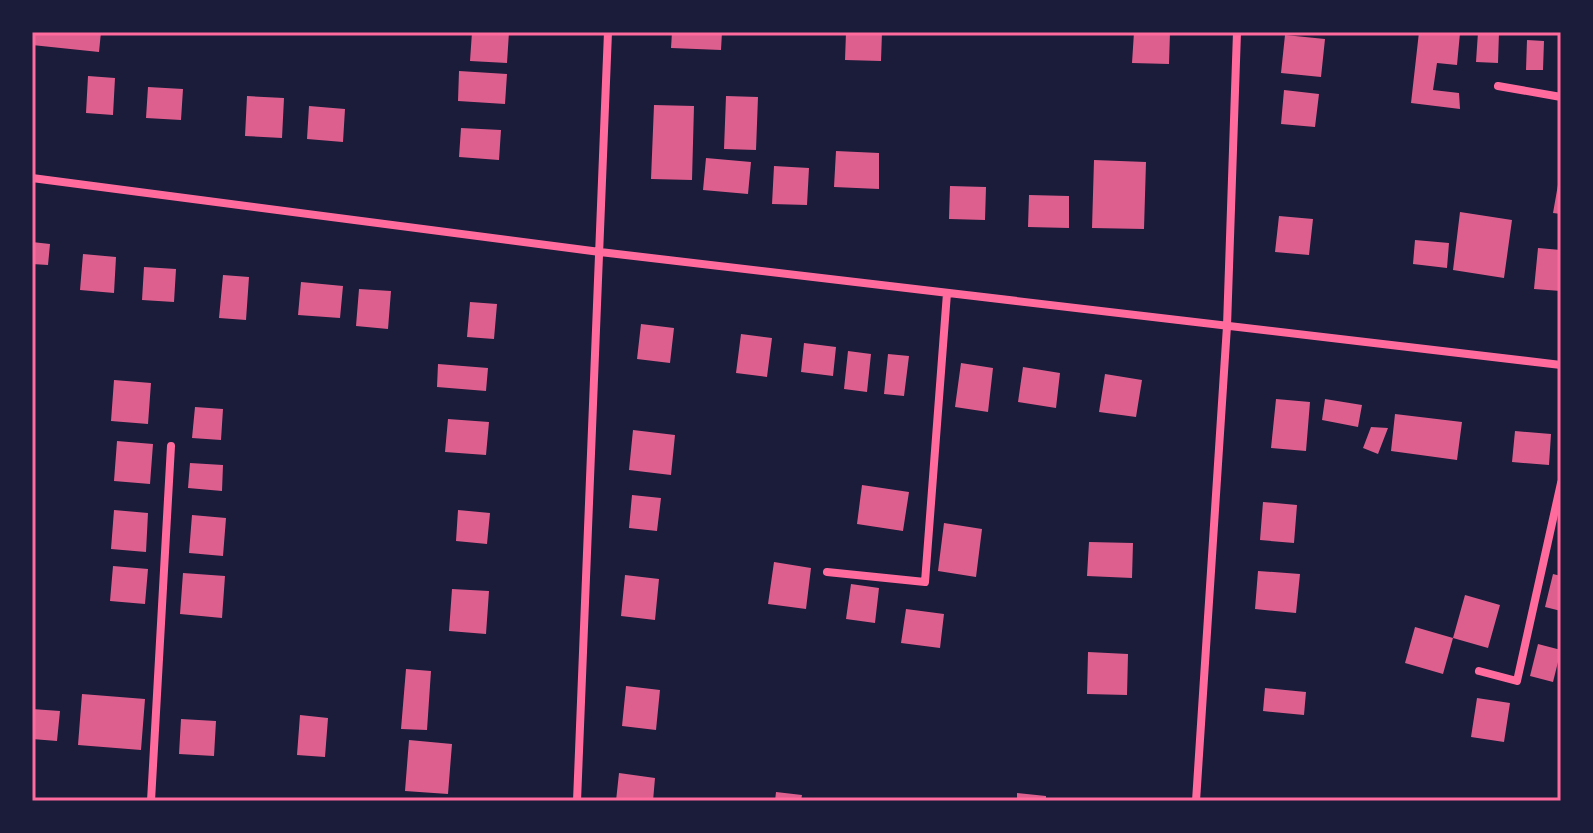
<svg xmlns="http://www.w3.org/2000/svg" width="1593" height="833" viewBox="0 0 1593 833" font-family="Ubuntu,sans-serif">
<rect width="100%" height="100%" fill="#1b1b3a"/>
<path fill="#dd5f8e" d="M32 32H101L99 52 32 45Z
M472 32H509L507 63 470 61Z
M672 32H722L721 50 671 48Z
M846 32H882L881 61 845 60Z
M1134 32H1170L1169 64 1132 63Z
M1419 32 1460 33 1457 65 1437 63 1433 90 1459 93 1460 109 1411 103Z
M1478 32H1499L1498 63 1476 62Z
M1285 35 1325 39 1321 77 1281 73Z
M1527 40 1544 41 1543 70H1526Z
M459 71 507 74 505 104 458 101Z
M88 76 115 78 113 115 86 113Z
M148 87 183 89 181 120 146 118Z
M1284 90 1319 94 1315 127 1281 124Z
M247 96 284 98 282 138 245 136Z
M726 96 758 97 756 150 724 149Z
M654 105 694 106 692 180 651 179Z
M309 106 345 109 343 142 307 139Z
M461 128 501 130 499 160 459 157Z
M836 151 879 153V189L834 187Z
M706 158 751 162 748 194 703 190Z
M1094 160 1146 162 1144 229 1092 228Z
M774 166 809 168 807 205 772 204Z
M1559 179H1561V214L1553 213Z
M950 186 986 187 985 220 949 219Z
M1029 195 1069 196V228L1028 227Z
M1460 212 1512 220 1504 278 1453 270Z
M1279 216 1313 219 1309 255 1275 252Z
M1415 240 1449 243 1447 268 1413 264Z
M32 242 50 244 48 265 32 264Z
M1538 248 1561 250V291L1534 289Z
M83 254 116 257 114 293 80 290Z
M144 267 176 269 174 302 142 300Z
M223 275 249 277 246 320 219 318Z
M301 282 343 286 340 318 298 315Z
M359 289 391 291 388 329 356 326Z
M470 302 497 304 494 339 467 337Z
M641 324 674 328 670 363 637 359Z
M741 334 772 338 767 377 736 373Z
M804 343 836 347 833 376 801 372Z
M848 351 871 354 867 392 844 389Z
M888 354 909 356 904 396 884 394Z
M961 363 993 368 988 412 955 407Z
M438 364 488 368 486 391 437 387Z
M1023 367 1060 373 1056 408 1018 402Z
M1105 374 1142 380 1136 417 1099 412Z
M114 380 151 383 148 424 111 421Z
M1276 399 1310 402 1306 451 1271 448Z
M1325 399 1362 405 1358 427 1322 420Z
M195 407 223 409 221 440 192 438Z
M1395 414 1462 422 1457 460 1391 451Z
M448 419 489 422 486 455 445 452Z
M1371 427 1388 428 1378 454 1363 448Z
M633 430 675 435 671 475 629 470Z
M1515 431 1551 434 1549 465 1512 462Z
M117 441 153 444 150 484 114 481Z
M190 463 223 465 222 491 188 488Z
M862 485 909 492 903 531 857 524Z
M632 495 661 498 657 531 629 528Z
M1263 502 1297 505 1294 543 1260 540Z
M114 510 148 513 146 552 111 549Z
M458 510 490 513 487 544 456 541Z
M192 515 226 518 223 556 189 553Z
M944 523 982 529 976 577 938 571Z
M1089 542 1133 543 1132 578 1087 576Z
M774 562 811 568 806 609 768 604Z
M113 566 148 569 145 604 110 601Z
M1258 571 1300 574 1296 613 1255 609Z
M183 573 225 576 222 618 180 614Z
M1553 574 1561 576V611L1545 607Z
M625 575 659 579 655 620 621 616Z
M851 584 879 588 875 623 846 619Z
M452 589 489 591 486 634 449 631Z
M1465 595 1500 605 1488 648 1453 638Z
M906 609 944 614 940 648 901 643Z
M1415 627 1453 638 1443 674 1405 663Z
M1538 644 1561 650 1553 682 1530 676Z
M1088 652 1128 654 1127 695 1087 694Z
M406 669 431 671 427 730 401 729Z
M626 686 660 690 656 730 622 726Z
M1265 688 1306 692 1304 715 1263 711Z
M82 694 145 699 141 750 78 745Z
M1477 698 1510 703 1504 742 1471 737Z
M32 709 60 711 57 741 32 739Z
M300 715 328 718 325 757 297 755Z
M181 719 216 721 214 756 179 754Z
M409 740 452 744 448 794 405 791Z
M619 773 655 778 653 801H616Z
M776 792 802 795 801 801H775Z
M1017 793 1046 796V801H1017Z"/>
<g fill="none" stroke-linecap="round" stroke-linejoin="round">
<path stroke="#ff6b9d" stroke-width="8" d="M1498 86 1561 97
M32 178 600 252 1561 365
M827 572 925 582 947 293
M1479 671 1517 681 1561 483
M151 801 171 446
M577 801 608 32
M1196 801 1227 326 1237 32"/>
</g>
<rect width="1593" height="833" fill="none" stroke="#1b1b3a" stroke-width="68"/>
<rect x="34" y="34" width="1525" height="765" fill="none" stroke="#ff6b9d" stroke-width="3"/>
</svg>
